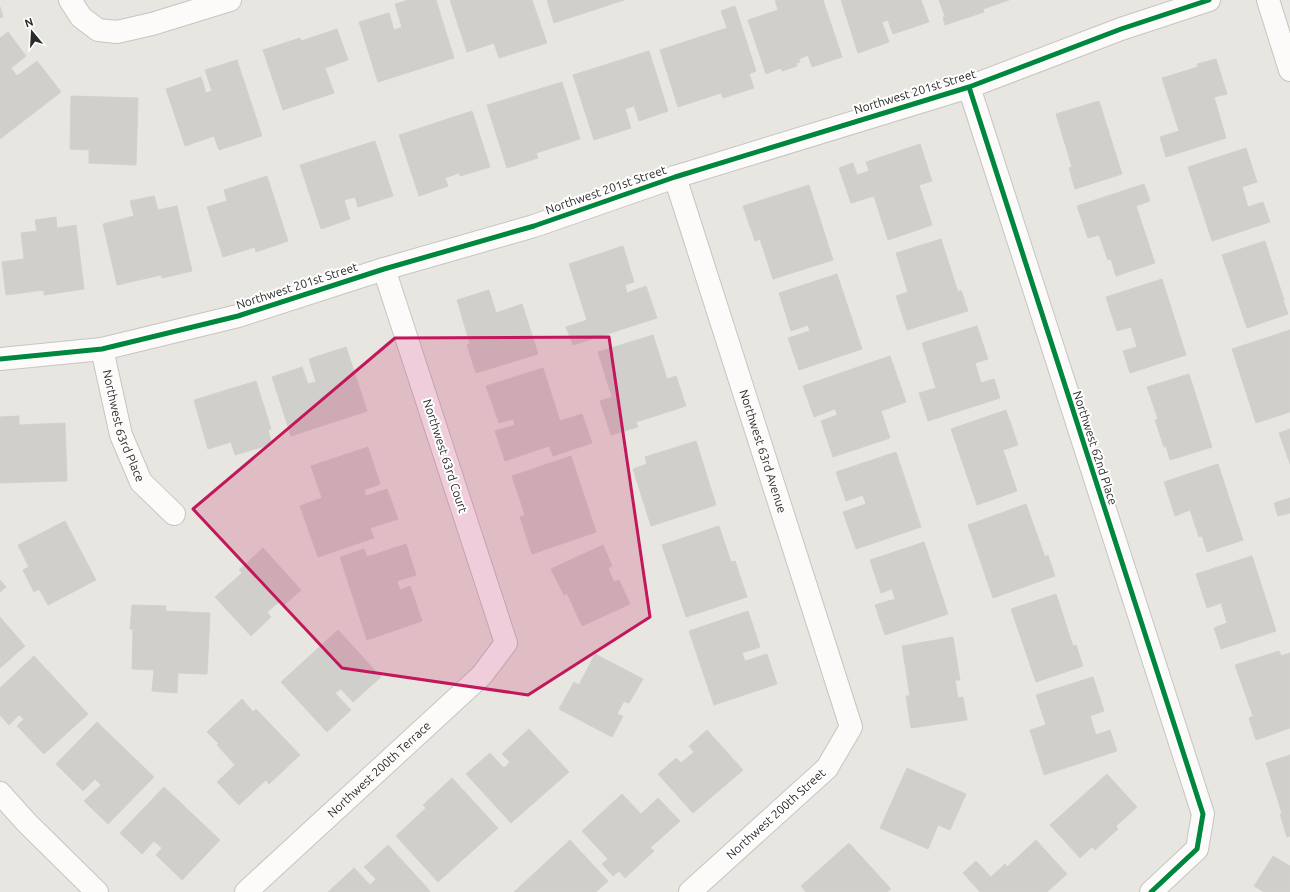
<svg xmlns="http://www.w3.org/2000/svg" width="1290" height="892" viewBox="0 0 1290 892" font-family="Ubuntu,sans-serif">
<rect width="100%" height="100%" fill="#e8e6e0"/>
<path fill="#d1cfcb" stroke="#d3d1cc" d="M409 0H436L454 58 378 82 359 22 389 13 394 30 402 27 395 4Z
M450 0H532L547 43 499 58 494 43 467 52Z
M547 0H624L554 23Z
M775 0H823L842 57 812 67 808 55 799 59 800 62 796 63 797 66 782 71 781 68 766 74 748 20 778 10Z
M841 0H921L929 22 893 34 888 20 882 22 889 42 858 53Z
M939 0H1009L983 9 984 12 945 25 943 17H945Z
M735 6 756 71 749 74 754 88 723 98 721 93 678 107 660 50 727 28 721 11Z
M0 7 3 17 0 18Z
M337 29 348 60 325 68 334 93 283 110 263 50 300 38 301 41Z
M8 32 26 56 11 68 17 76 37 61 61 92 0 139V38Z
M649 51 668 111 639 121 634 106 625 109 631 128 594 140 573 75Z
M1216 59 1227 94 1214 97 1226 138 1166 157 1160 137 1179 131 1162 78 1198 67 1197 64Z
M237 60 262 136 219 150 214 136 185 146 166 89 201 77 206 93 212 91 205 70Z
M562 82 580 139 536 153 538 158 507 168 487 105Z
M71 96 138 98 136 165 89 163V150L70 149Z
M1099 101 1122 174 1075 189 1069 168 1072 167 1056 114Z
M472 111 490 167 460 176 459 173 445 178 448 186 419 196 399 135Z
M375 141 393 196 358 207 355 197 344 200 350 219 321 229 300 165Z
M920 144 932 181 919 185 932 225 888 240 874 196 851 203 839 168 853 163 857 175 869 171 866 162Z
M1246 148 1257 182 1242 187 1248 207 1263 202 1270 222 1212 241 1188 167Z
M267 176 288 241 256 252 255 247 223 257 207 207 227 201 224 190Z
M1144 184 1150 201 1136 206 1155 263 1116 276 1111 259 1108 260 1099 235 1088 238 1077 206Z
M809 185 833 260 773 279 760 239 755 241 743 206Z
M154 196 158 210 177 206 192 271 162 278 161 275 117 285 103 224 134 216 130 201Z
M56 217 57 228 76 225 84 289 44 295V290L6 295 2 262 24 259 21 233 37 231 35 220Z
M941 239 958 292 961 290 968 311 907 330 896 296 908 292 896 253Z
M1265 241 1284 300H1283L1288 314 1247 328 1222 255Z
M623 246 634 282 625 285 627 293 646 286 657 318 573 345 566 327 587 320 569 264Z
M837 274 862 349 799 370 788 338 810 331 808 325 791 331 779 293Z
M1162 279 1186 355 1130 373 1123 351 1137 347 1131 327 1117 331 1106 297Z
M489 290 496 313 522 304 538 354 476 373 467 345 470 344 457 300Z
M977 326 988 359 975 363 981 383 994 379 1000 398 928 421 919 393 936 388 922 343Z
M1290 330V412L1256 423 1232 349Z
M653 335 667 379 676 376 686 406 636 422 638 427 611 435 600 401 612 397 598 352Z
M346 347 367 411 291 436 272 377 302 367 308 384 316 382 309 359Z
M890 356 906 402 881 411 890 438 833 457 821 421 837 415 835 409 814 417 803 386Z
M543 368 560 421 582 414 592 443 553 456 549 446 505 461 495 431 515 425 513 419 499 423 486 386Z
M1189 374 1212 447 1170 460 1166 446 1164 447 1155 420 1158 419 1147 387Z
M256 381 271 429 268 430 272 444 235 455 231 442 208 449 194 400Z
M1006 410 1018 445 1003 450 1017 491 977 505 951 429Z
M19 416V425L65 423 67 481 0 483V417Z
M1290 429V464L1279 433Z
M696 441 716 505 651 526 633 469 647 464 645 457Z
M368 447 380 484 364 490 366 496 387 489 398 519 370 528 374 538 318 557 300 506 322 498 311 466Z
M896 452 921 527 856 549 843 512 866 504 863 495 846 501 836 472Z
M571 456 596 532 532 554 520 517 525 515 512 476Z
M1218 464 1243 540 1207 552 1202 536 1199 537 1190 510 1175 516 1164 482Z
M1290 498V513L1278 516 1274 503Z
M1026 504 1045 557 1048 555 1055 576 993 598 968 525Z
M65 521 96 580 48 605 39 589 34 592 23 570 29 567 18 545Z
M719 526 731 562 735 561 747 597 686 617 662 545Z
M924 542 948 614 885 635 875 605 895 599 892 589 881 593 870 560Z
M406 544 416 575 397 581 400 590 410 586 422 621 367 640 340 557 364 549 367 557Z
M603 545 612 566 608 568 614 582 619 580 630 604 582 626 567 593 564 595 551 569Z
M263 548 301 590 283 606 279 602 267 612 271 617 251 636 215 597 242 573 239 570Z
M1252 556 1276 631 1221 649 1214 628 1227 623 1221 603 1207 608 1196 574Z
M0 580 6 587 0 592Z
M1056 594 1073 646 1076 645 1083 666 1036 682 1011 609Z
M132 605 166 606 165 611 210 613 207 674 178 673 177 693 152 691 154 670 132 669 133 629H130Z
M748 611 760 647 742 653 745 661 767 654 777 684 714 705 689 631Z
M0 617 25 646 0 668Z
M338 630 381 677 353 702 341 689 335 693 351 710 327 732 281 682Z
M953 637 960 680H955L958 698 963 697 967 720 911 728 906 696H910L902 646Z
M1279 651 1281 656 1290 653V728L1256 740 1249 718 1253 716 1235 665Z
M595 654 643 679 629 703 624 701 617 714 623 716 612 737 559 709 574 682 579 685Z
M34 656 88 714 44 754 17 726 24 719 19 715 9 725 0 715V688Z
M1093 677 1104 711 1090 716 1096 735 1110 730 1117 751 1044 775 1030 730 1046 725 1036 695Z
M242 699 253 712 256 709 300 755 269 784 266 780 239 805 217 782 235 765 217 745 219 744 207 732Z
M97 722 154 777 108 824 84 801 101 785 95 779 83 791 56 764Z
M529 729 569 772 511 823 466 774 490 753 504 768 510 762 502 754Z
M707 730 743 770 693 813 658 774 676 758 681 763 694 752 689 746Z
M1290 755V836L1287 837 1280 814 1282 813 1266 763Z
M907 768 966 794 950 830 938 825 928 849 880 828Z
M1107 774 1137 807 1116 826 1118 829 1095 850 1092 847 1080 858 1050 825Z
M452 778 498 828 438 882 396 836 426 808 423 805Z
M164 787 220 840 182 880 156 855 162 848 154 841 142 854 120 833Z
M622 794 641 814 658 798 680 821 650 848 654 851 625 878 619 871 613 876 602 864 608 859 582 831Z
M570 840 608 881 596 892H514Z
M1036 840 1067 874 1047 892H980L963 873 976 861 991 877 1005 864 1007 867Z
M849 843 891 889 887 892H806L801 886Z
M388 845 430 891 428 892H328L354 868 370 885 376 879 364 867Z
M1273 856 1290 866V892H1264L1254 886Z"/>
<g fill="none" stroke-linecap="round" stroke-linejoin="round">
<defs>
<g id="minor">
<path d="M70 0 81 17 98 30 117 32 152 24 230 0"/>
<path d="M1268 0 1290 70"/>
<path d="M969 87 1203 814 1197 849 1151 892"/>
<path id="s1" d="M675 177 851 727 827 768 690 892"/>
<path id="s2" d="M102 349 121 435 141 482 174 514"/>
<path d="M0 359 102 349 238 316 384 269 534 226 675 177 969 87 1121 29 1209 0"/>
<path d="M0 793 27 823 97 892"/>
<path id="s3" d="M246 892 482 675 506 643 384 269"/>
</g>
</defs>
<use href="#minor" stroke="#c6c5c4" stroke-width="24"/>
<use href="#minor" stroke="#fcfbfa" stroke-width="22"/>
<defs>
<path id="cycleway" d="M969 87 1203 814 1197 849 1151 892
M0 359 102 349 238 316 384 269 534 226 675 177 969 87 1121 29 1209 0"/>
</defs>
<use href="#cycleway" stroke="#fff" stroke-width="8"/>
<use href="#cycleway" stroke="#00873e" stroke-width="5"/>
</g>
<path fill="#c2185b" fill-opacity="0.2" stroke="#c2185b" stroke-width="3" stroke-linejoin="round" d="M609 337 650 617 528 695 342 668 193 509 395 338Z"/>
<g text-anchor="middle" stroke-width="4" stroke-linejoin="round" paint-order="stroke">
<g font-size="12" fill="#2a2a2a" stroke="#fff">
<text transform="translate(915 92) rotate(-17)" y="4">Northwest 201st Street</text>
<text transform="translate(606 190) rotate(-19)" y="4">Northwest 201st Street</text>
<text transform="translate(297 286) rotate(-18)" y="4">Northwest 201st Street</text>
<text dy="4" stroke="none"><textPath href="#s2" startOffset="80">Northwest 63rd Place</textPath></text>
<text transform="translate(1095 448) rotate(72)" y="4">Northwest 62nd Place</text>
<text dy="4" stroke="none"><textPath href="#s1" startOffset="288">Northwest 63rd Avenue</textPath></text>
<text transform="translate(445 456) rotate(72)" y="4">Northwest 63rd Court</text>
<text dy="4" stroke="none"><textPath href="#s3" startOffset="181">Northwest 200th Terrace</textPath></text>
<text transform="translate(776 814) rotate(-42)" y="4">Northwest 200th Street</text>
</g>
</g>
<g transform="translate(32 32) rotate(342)" stroke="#ffffff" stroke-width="3" paint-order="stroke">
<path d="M0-3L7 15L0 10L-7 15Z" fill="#2a2a2a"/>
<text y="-6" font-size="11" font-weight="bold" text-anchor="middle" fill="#2a2a2a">N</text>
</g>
</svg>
